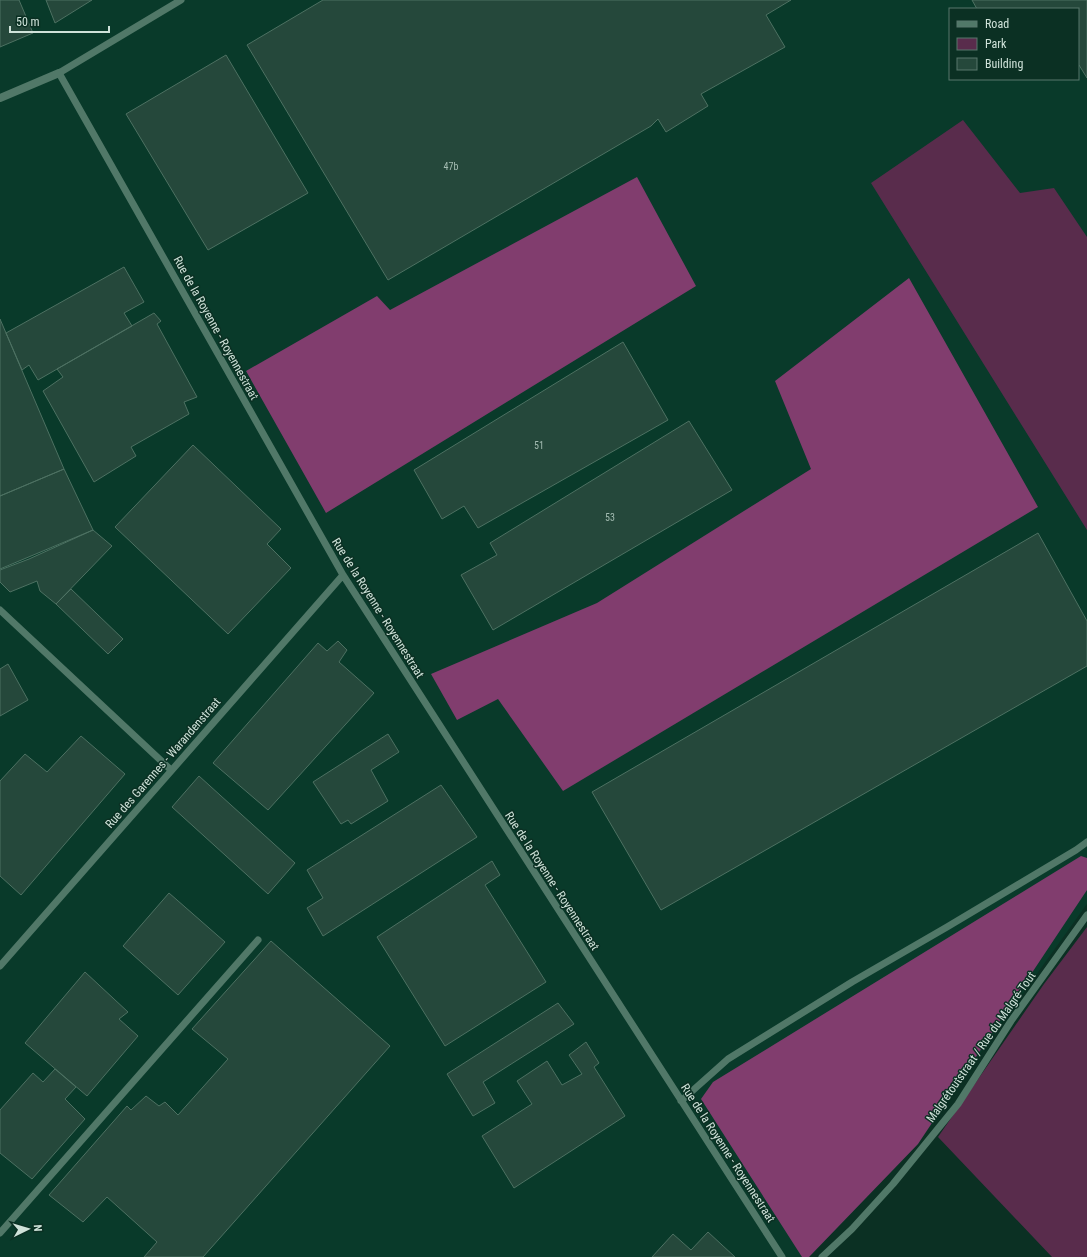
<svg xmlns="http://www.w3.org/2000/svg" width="1087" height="1257" viewBox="0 0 1087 1257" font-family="'Roboto Condensed',sans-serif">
<rect width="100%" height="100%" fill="#0b3023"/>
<path fill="#093a2a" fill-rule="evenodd" d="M0 0H1087V904L983 1049 918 1144 809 1257H0ZM950 9H1078V79H950Z"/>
<path fill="#592c4c" d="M963 120 1020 193 1054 188 1087 237V530L871 183Z
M1087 927V1257H1052L938 1137 1044 984Z"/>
<path fill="#813d6e" d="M637 177 696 286 326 513 246 371 377 296 390 310Z
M909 278 1038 507 563 791 498 699 457 720 431 674 597 603 811 469 775 381Z
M1081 856 1087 858V890L918 1144 809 1257H802L701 1099 713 1082Z"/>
<path fill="#25483b" stroke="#4d7162" d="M0 0H19L33 33 0 47Z
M46 0H92L55 23Z
M323 0H791L766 15 785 47 701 94 708 106 666 132 658 119 651 126 388 280 247 45Z
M972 0H1087V78L1079 65 1078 66V9H977Z
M226 55 308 193 208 250 126 114Z
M124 267 144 302 124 313 132 326 38 380 29 365 22 370 6 333Z
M154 313 161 321 157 324 197 397 184 402 189 414 131 447 136 456 94 482 43 391 63 377 57 369Z
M0 319 64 469 0 496Z
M623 342 668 420 478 528 464 506 442 519 414 470Z
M689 421 732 490 493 630 461 575 497 555 490 543Z
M193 445 281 529 267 544 291 568 228 634 115 527Z
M64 469 93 530 0 569V496Z
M93 530 112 546 56 604 40 591 37 581 10 592 0 582V570L29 559Z
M1038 533 1087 621V666L661 910 592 792Z
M71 589 123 639 108 654 56 604Z
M338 641 347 650 339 662 374 693 268 810 213 763 318 643 327 651Z
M8 664 28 700 0 716V669Z
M388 734 399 752 371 770 388 801 351 824 348 820 341 824 313 782Z
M81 736 125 774 21 895 0 876V781L25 754 47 772Z
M199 776 295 863 268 894 172 807Z
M441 785 477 837 323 936 307 908 323 898 307 870Z
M492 861 500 875 485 885 546 982 445 1046 377 937Z
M169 893 225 942 178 995 123 946Z
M271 941 390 1046 203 1257H144L157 1242 107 1197 83 1222 49 1195 127 1106 131 1110 146 1096 159 1106 165 1102 178 1115 228 1059 192 1029Z
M85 972 128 1012 119 1019 138 1036 87 1096 25 1043Z
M558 1003 574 1024 483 1082 495 1103 473 1116 447 1074Z
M586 1042 599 1063 594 1067 625 1116 514 1188 482 1136 532 1104 517 1081 547 1061 562 1085 582 1074 569 1055Z
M55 1069 76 1087 65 1099 85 1119 32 1179 0 1153V1110L33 1073 43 1082Z
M708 1232 735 1257H652L673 1234 691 1250Z"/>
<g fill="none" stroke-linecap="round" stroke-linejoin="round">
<path stroke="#517868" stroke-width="7" d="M181 0 59 73 343 575 782 1257
M0 610 171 770
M0 966 343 575
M681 1101 728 1059 852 982 947 927 1076 850 1087 842
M0 1233 258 940
M822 1257 852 1229 893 1184 958 1104 1011 1021 1087 915"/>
<path stroke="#517868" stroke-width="8" d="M0 98 59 73"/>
</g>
<g text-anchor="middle" stroke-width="3" stroke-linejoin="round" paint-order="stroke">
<g font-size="10" fill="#a4bcb2">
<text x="451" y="170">47b</text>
<text x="539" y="449">51</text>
<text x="610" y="521">53</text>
</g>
<g font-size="12" fill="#cfe2d9" stroke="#0b3023">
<text transform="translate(216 328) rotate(61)" y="4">Rue de la Royenne - Royennestraat</text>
<text transform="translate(378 608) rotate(58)" y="4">Rue de la Royenne - Royennestraat</text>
<text transform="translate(163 763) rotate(-49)" y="4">Rue des Garennes - Warandenstraat</text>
<text transform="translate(552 881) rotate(57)" y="4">Rue de la Royenne - Royennestraat</text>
<text transform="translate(981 1047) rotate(-55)" y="4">Malgrétoutstraat / Rue du Malgré-Tout</text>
<text transform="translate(728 1153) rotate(57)" y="4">Rue de la Royenne - Royennestraat</text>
</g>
</g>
<rect x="949" y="8" width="130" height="72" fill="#0b3023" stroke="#59776c"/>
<rect x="957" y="21" width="20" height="6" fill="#517868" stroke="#59776c"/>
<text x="985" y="28" font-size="12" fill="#cfe2d9">Road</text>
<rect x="957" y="38" width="20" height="12" fill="#592c4c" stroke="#59776c"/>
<text x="985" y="48" font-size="12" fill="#cfe2d9">Park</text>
<rect x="957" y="58" width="20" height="12" fill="#25483b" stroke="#59776c"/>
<text x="985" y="68" font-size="12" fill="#cfe2d9">Building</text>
<g transform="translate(28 1229) rotate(85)" stroke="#0b3023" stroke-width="3" paint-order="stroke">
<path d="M0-3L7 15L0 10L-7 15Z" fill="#cfe2d9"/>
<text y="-6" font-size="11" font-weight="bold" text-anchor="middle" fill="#cfe2d9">N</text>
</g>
<path d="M10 26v6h99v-6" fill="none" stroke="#cfe2d9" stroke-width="2"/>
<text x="16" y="26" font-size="12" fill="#cfe2d9" stroke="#0b3023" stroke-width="3" paint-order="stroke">50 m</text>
</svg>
